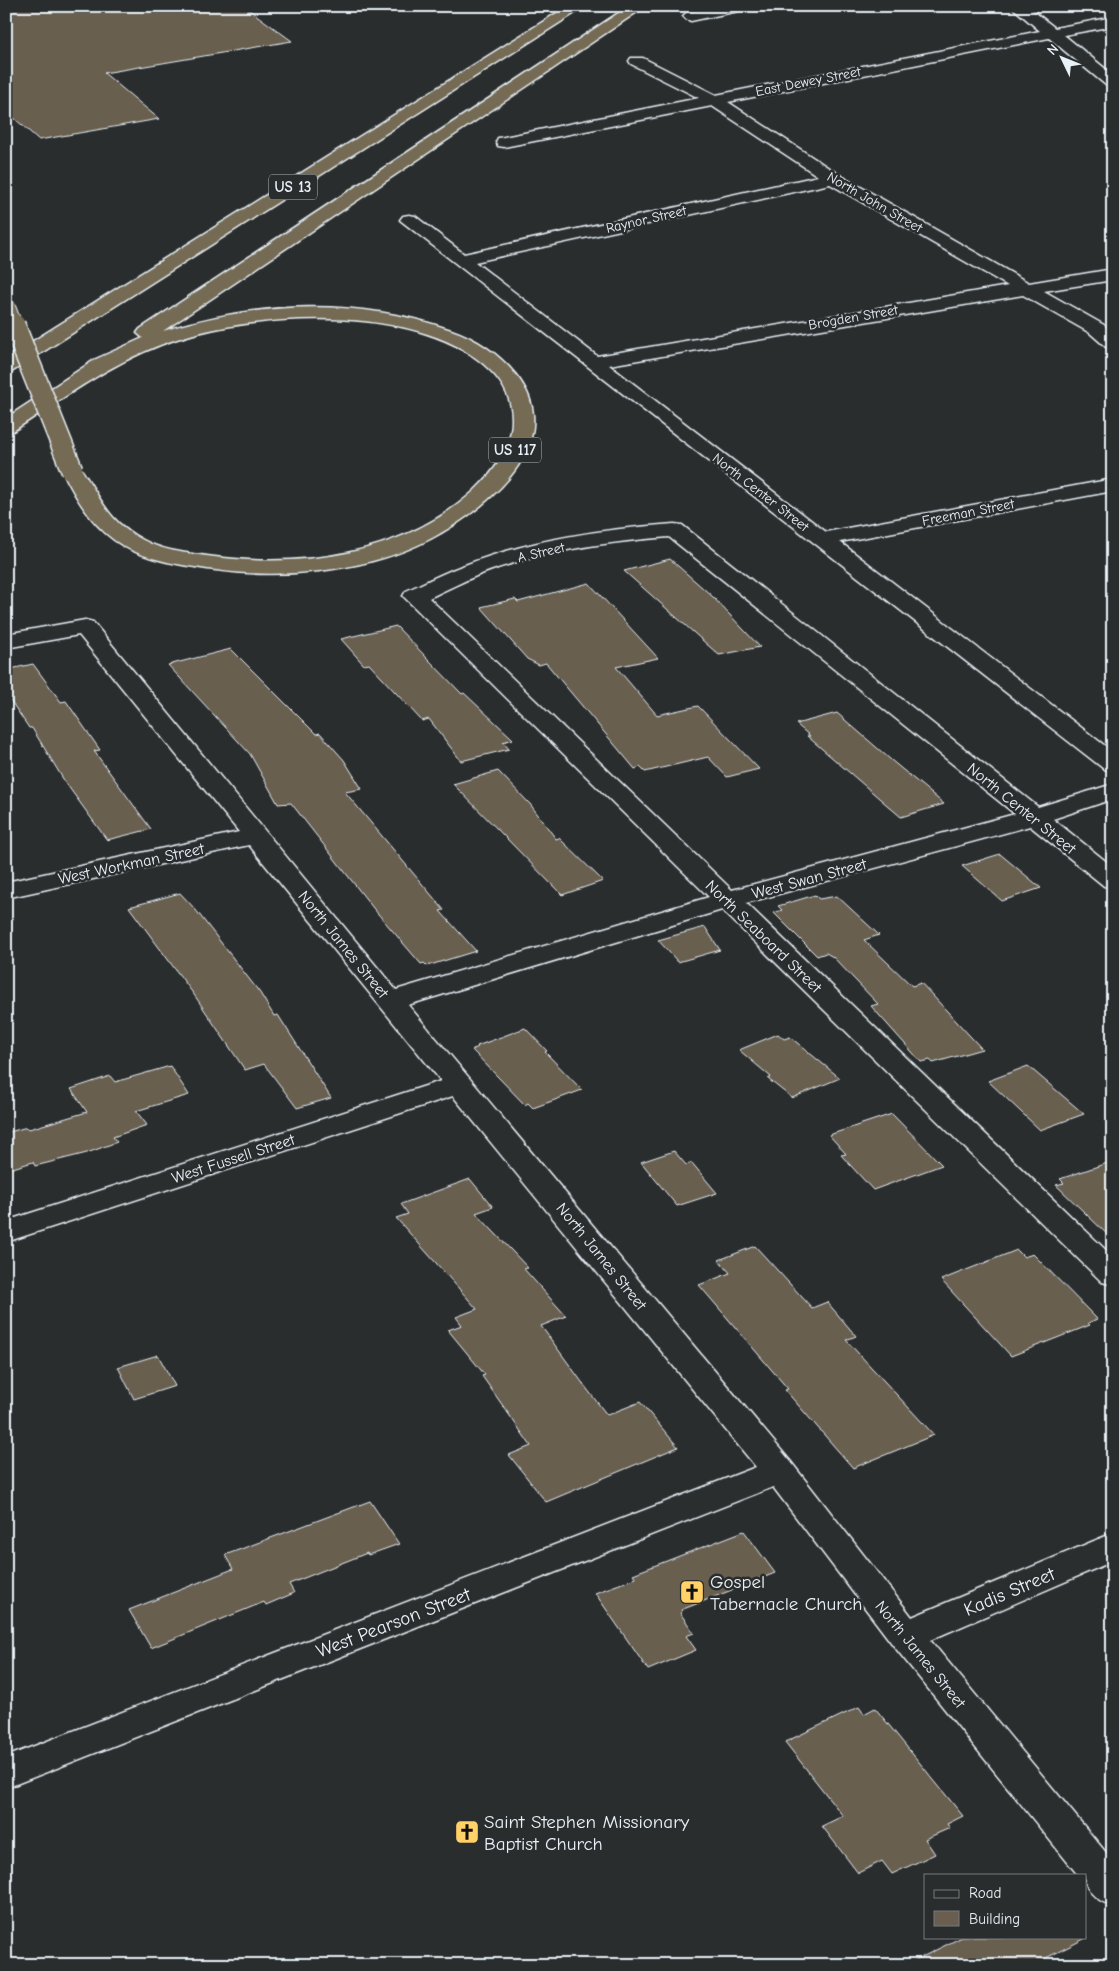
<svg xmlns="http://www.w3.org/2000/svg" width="1119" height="1971" viewBox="0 0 1119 1971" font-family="'Comic Neue',sans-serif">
<rect width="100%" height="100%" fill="#2a2d2e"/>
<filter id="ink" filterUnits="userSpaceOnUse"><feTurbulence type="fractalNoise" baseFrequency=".02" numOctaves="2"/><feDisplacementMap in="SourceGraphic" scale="10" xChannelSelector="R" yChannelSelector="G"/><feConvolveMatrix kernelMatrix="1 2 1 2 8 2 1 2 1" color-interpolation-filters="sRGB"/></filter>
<g filter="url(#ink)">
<path fill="#695e50" stroke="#e8f1f8" d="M6 6H244L292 41 104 73 159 119 39 140 6 111Z
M670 559 712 596 760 647 719 655 624 571Z
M589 583 658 658 616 667 657 715 698 706 759 769 727 777 708 757 645 772 640 767 635 769 546 663 539 665 527 659 481 607 515 599 518 602Z
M396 626 462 694 464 693 513 739 503 742 509 749 461 761 429 719 422 721 369 664 364 665 341 639Z
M231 649 316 734 320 733 344 760 362 789 345 792 444 910 440 911 476 951 427 966 424 963 421 964 373 908 291 803 278 804 250 754 168 665Z
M33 664 61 702 66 701 100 750 94 751 151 829 107 840 65 782 32 728H29L6 694V670Z
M837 713 891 760 944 804 901 817 807 736H810L796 724Z
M498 771 530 804 556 839 559 838 603 881 562 895 453 784Z
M1000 854 1041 888 1002 901 962 866Z
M180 893 195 909 260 993 274 1016 278 1015 331 1098 297 1108 264 1064 245 1070 195 996 129 907Z
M815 895 819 899 837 896 879 935 864 940 912 986 921 983 982 1049 933 1063 930 1060 921 1062 871 1006 878 1004 833 957 826 953 817 956 774 913 782 910 778 906Z
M705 927 720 950 678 962 658 940Z
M525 1028 547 1051 545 1052 582 1090 533 1108 528 1103 525 1105 472 1050 478 1047 477 1046Z
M778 1034 784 1039 790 1037 840 1078 792 1098 768 1079 771 1077 739 1050Z
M170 1066 189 1095 136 1111 147 1125 113 1137 117 1142 87 1153 35 1166 33 1162 6 1170V1133L27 1127 29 1129 87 1112 71 1089 110 1076 115 1082Z
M1028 1066 1084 1114 1040 1130 988 1081Z
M892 1114 942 1165 873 1190 841 1155 846 1154 829 1135Z
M674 1151 686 1165 692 1163 717 1193 677 1206 641 1162Z
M1113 1161V1240L1056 1185 1064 1183 1060 1179Z
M470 1179 493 1207 476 1213 528 1268 524 1269 566 1316 541 1326 587 1389 607 1415 640 1402 678 1447 546 1502 509 1455 531 1446 482 1376 485 1375 448 1330 462 1325 456 1317 477 1309 396 1218 408 1214 401 1204Z
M755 1246 812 1308 827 1302 856 1336 846 1340 934 1435 853 1468 785 1390 788 1389 699 1285 730 1273 719 1260Z
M1017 1250 1024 1257 1033 1254 1097 1319 1088 1323 1090 1325 1011 1356 941 1280Z
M158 1355 175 1386 134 1399 118 1367Z
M370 1501 399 1544 368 1555 367 1553 289 1584 294 1593 266 1605 264 1602 151 1648 129 1610 233 1569 225 1555Z
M744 1531 775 1573 681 1610 682 1612 680 1613 694 1633 686 1636 696 1650 648 1670 595 1593 636 1578 633 1574Z
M859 1707 864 1714 875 1708 963 1816 947 1824 950 1828 925 1839 935 1854 892 1874 882 1861 858 1873 822 1826 843 1816 785 1742Z
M962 1937H1088L1032 1965H906Z"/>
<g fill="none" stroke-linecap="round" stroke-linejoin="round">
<defs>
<path id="street" d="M718 6H750L748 9 743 10 691 21 686 19 683 16 686 13Z
M1011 6H1027L1055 28 1113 17V26L1064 35 1113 75V88L1107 86 1049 38 728 102 838 174 1029 283 1113 269V280L1044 291 1104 325 1113 333V349L1106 347 1090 333 1023 295 609 365 826 532 1113 479V491L840 542 1113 752V771L1104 769 400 220 403 216 409 215 415 216 464 254 818 176 712 106 504 147 498 146 496 142 498 138 504 137 699 98 631 64 629 61 631 58H643L716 95 1040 31ZM830 184 1008 286 597 356 475 262Z
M674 524 682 525 1038 807 1113 784V799L1053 819 1113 867V888L1104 886 1030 826 746 903 1113 1257V1285L1102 1282 722 910 408 1005 791 1462 912 1617 1113 1533V1561L930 1640 1113 1861V1906C1098 1901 1085 1892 1085 1875H1078L893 1645 773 1487 6 1788V1757L756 1467 453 1096 6 1242V1221L441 1081 249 845 6 898V882L239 832 79 635 6 648V634L85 620 93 622 396 990 709 897 403 596 406 591C426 582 445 572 465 565 531 539 604 529 674 524ZM669 537 1015 814 732 890 429 598C446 590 463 581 481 574 541 551 606 542 669 537Z"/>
<path id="highway" d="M568 6H586L13 371 6 373V358Z
M629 6H646L163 331C256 302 358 297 451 330 477 339 498 353 516 375 573 446 476 518 418 545 359 572 280 579 216 570 133 559 100 548 62 470L65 466 72 464 79 466C101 497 106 521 143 540 163 551 186 553 207 556 299 569 402 556 474 491 492 474 507 455 511 431 515 407 507 387 491 371 425 303 260 312 177 339 117 358 65 397 13 431L6 433V418L96 359 143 338 137 333 140 329Z"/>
</defs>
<use href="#street" stroke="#e8f1f8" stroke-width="3"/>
<use href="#highway" stroke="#e8f1f8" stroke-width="3"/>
<use href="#street" fill="#2a2d2e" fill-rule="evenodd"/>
<use href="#highway" fill="#746b52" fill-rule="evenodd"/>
<defs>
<path id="highway-bridge-far1" d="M6 306 14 327"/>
<path id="highway-bridge" d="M14 325 72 470"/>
</defs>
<use href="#highway-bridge-far1" stroke="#e8f1f8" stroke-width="19" stroke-linecap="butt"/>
<use href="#highway-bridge" stroke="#e8f1f8" stroke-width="24" stroke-linecap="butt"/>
<use href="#highway-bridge-far1" stroke="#746b52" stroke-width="17"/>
<use href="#highway-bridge" stroke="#746b52" stroke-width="21"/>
</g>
</g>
<defs>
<symbol id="church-square" viewBox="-11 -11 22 22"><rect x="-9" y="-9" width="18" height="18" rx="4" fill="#ffd166" stroke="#2a2d2e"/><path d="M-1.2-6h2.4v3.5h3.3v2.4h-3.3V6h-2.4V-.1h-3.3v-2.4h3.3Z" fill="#111"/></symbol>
</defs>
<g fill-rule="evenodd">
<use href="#church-square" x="678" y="1578" width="28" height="28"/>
<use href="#church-square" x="453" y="1818" width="28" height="28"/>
</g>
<g text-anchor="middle" stroke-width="5" stroke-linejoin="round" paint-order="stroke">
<g font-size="14" fill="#e8f1f8" stroke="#2a2d2e">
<text transform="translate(808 81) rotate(-11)" y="5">East Dewey Street</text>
<text transform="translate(875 202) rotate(30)" y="5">North John Street</text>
<text transform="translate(646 219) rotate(-13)" y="5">Raynor Street</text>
<text transform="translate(853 317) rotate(-10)" y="5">Brogden Street</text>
<text transform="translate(761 492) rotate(38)" y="5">North Center Street</text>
<text transform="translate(968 512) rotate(-11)" y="5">Freeman Street</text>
<text transform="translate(541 552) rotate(-13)" y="5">A Street</text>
</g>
<g fill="#2a2d2e" stroke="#afb6bb" stroke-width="1">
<rect x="269" y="174.5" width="48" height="25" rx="4"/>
<rect x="489" y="437.5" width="52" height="25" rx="4"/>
</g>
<g font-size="15" font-weight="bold" fill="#e8f1f8">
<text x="293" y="192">US 13</text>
<text x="515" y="455">US 117</text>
</g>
<g font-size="16" fill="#e8f1f8" stroke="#2a2d2e">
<text transform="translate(1022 808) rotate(39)" y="6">North Center Street</text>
<text transform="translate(131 863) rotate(-12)" y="6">West Workman Street</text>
<text transform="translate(809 878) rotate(-15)" y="6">West Swan Street</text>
<text transform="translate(764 936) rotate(44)" y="6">North Seaboard Street</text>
<text transform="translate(344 944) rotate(51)" y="6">North James Street</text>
<text transform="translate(233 1158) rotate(-18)" y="6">West Fussell Street</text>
<text transform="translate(602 1256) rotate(51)" y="6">North James Street</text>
<text transform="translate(921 1654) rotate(51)" y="6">North James Street</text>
</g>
<g font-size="19" fill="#e8f1f8" stroke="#2a2d2e" text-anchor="start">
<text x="710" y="1588">Gospel<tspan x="710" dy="22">Tabernacle Church</tspan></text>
<text x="484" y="1828">Saint Stephen Missionary<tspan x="484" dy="22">Baptist Church</tspan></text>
</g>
<g font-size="19" fill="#e8f1f8" stroke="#2a2d2e">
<text transform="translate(1009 1591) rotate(-23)" y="7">Kadis Street</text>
<text transform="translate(393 1622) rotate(-21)" y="7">West Pearson Street</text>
</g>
</g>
<rect width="1119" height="1971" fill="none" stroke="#2a2d2e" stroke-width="25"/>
<rect x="12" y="12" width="1094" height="1946" fill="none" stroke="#e8f1f8" stroke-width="2" filter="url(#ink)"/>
<rect x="924" y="1874" width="162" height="65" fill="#2a2d2e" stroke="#767b7f"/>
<rect x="934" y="1890" width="25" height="8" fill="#2a2d2e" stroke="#767b7f"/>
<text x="969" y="1898" font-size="15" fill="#e8f1f8">Road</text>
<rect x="934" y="1911" width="25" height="15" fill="#695e50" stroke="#767b7f"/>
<text x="969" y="1924" font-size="15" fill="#e8f1f8">Building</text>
<g transform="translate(1062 58) rotate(313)" stroke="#2a2d2e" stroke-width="4" paint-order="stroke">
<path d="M0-4L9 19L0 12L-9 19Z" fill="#e8f1f8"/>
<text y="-8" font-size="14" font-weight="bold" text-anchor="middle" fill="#e8f1f8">N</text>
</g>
</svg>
